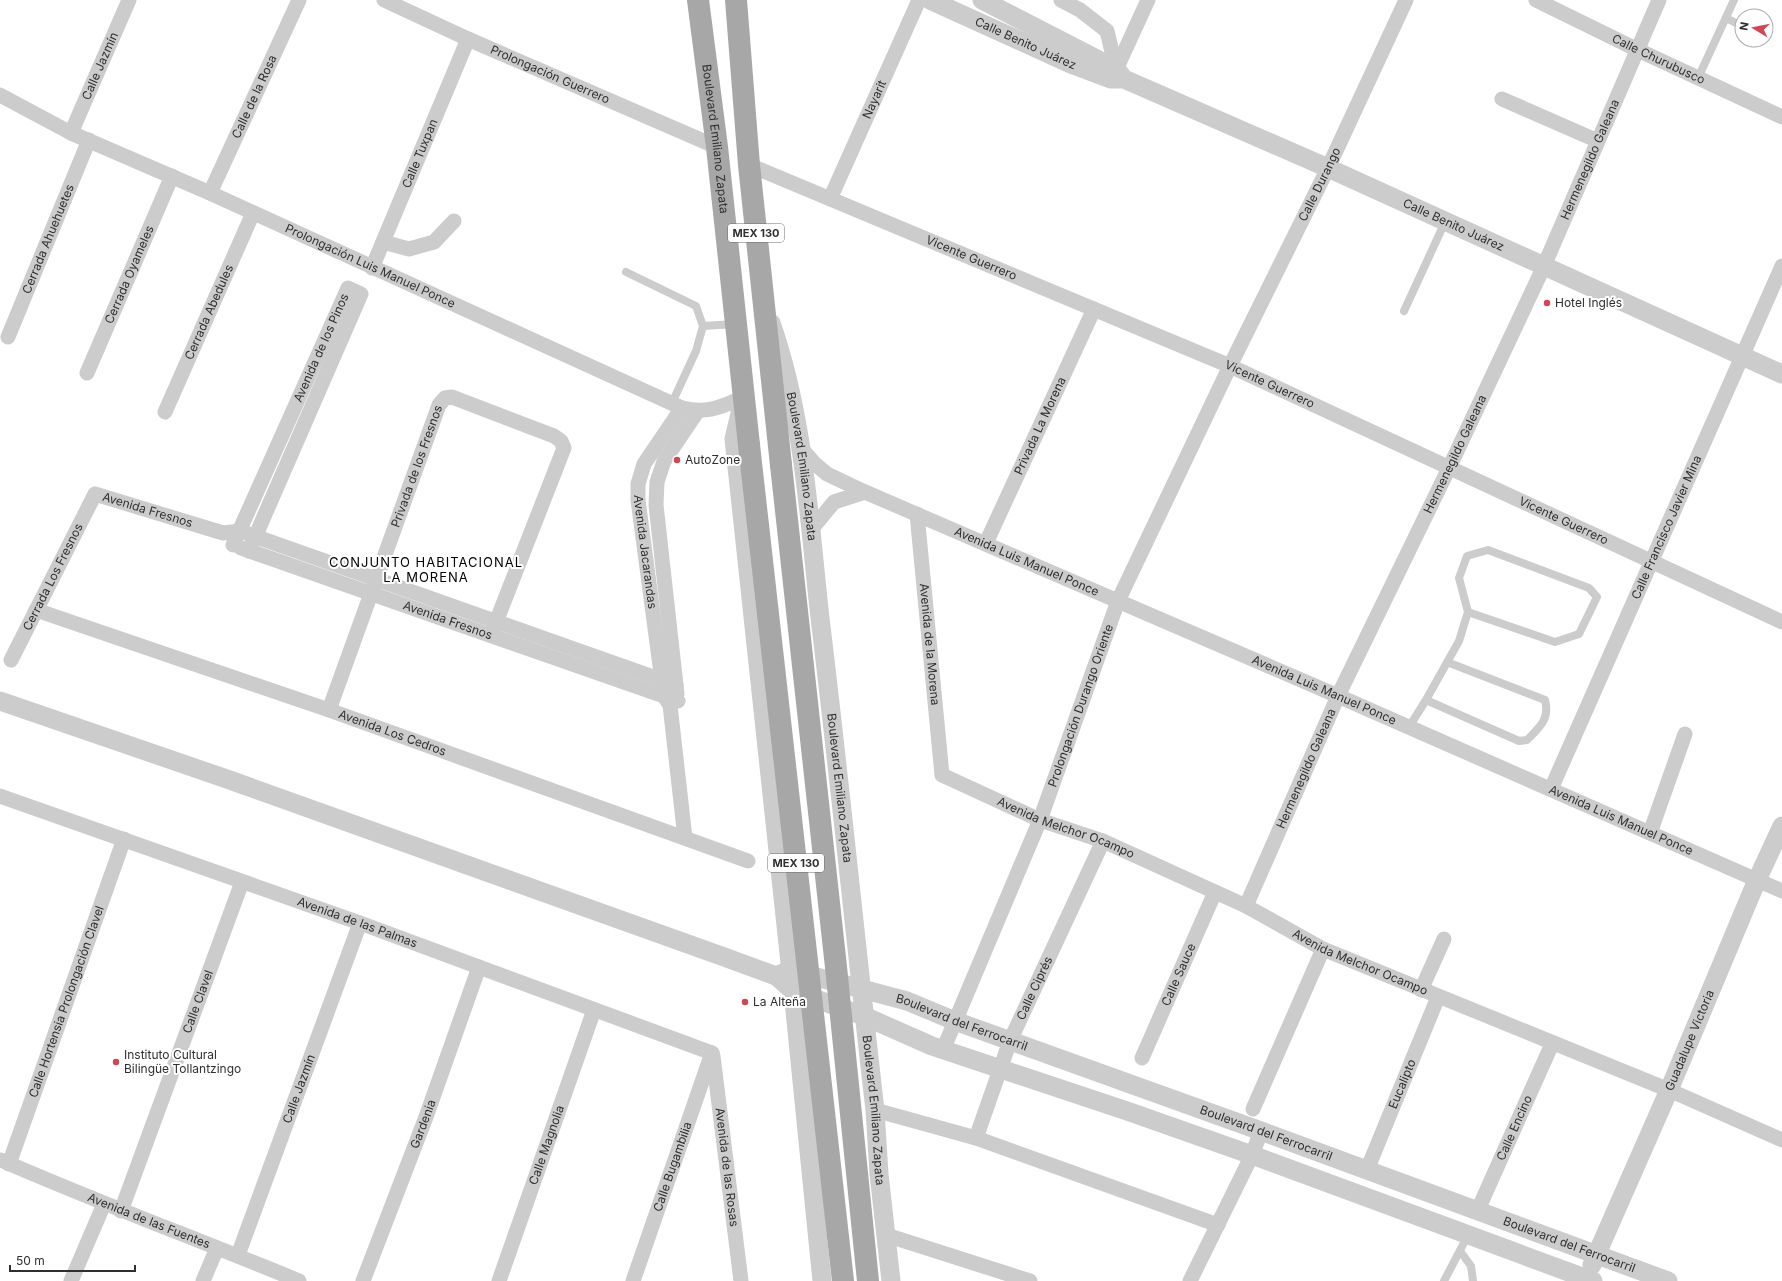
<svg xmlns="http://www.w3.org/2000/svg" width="1782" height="1281" viewBox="0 0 1782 1281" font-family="Inter,sans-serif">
<rect width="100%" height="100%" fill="#fff"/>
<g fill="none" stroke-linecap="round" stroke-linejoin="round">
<path stroke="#ccc" stroke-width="8" d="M1726 18 1742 26
M1698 78 1734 0
M626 272 696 306 703 326 696 351 672 403
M1404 311 1445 222
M703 326 736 324
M1426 700 1519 741 1527 740C1540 727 1550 719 1545 700L1447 662
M1409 727 1426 700 1459 641 1468 612 1459 578 1467 556 1488 550 1589 588 1597 597 1579 634 1555 642 1468 612
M1460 1251 1471 1266 1473 1281
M1444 1281 1468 1235"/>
<g stroke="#ccc" stroke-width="15">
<path id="s1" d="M384 0 468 39 717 147"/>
<path d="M1061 0 1080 10 1107 31 1116 69"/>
<path id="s2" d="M1536 0 1638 50 1782 117"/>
<path d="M1115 72 1148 0"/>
<path id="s3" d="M0 95 71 133 210 193 682 408C709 414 720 407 744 397"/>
<path d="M1502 99 1598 141"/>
<path id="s4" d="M71 133 129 0"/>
<path id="s5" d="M749 165 1230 366 1782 622"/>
<path id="s6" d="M210 193 299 0"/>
<path id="s7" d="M830 199 919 0"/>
<path d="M383 242 409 249 434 242 454 221"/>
<path id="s8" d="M372 268 468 39"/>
<path id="s9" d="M8 337 89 140"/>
<path id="s10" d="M87 373 172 176"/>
<path id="s11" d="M682 408 644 464 638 484V500L664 696 670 705 685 838"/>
<path id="s12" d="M165 412 253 213"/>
<path id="s13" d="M801 448 814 463 827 474 865 492 1338 696 1782 891"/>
<path id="s14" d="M917 514 942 775 1040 820 1103 841 1246 906 1323 949 1669 1090 1782 1140"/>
<path d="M810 531 834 502 865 492"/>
<path id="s15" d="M986 543 1094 309"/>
<path id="s16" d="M233 545 348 288 361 294 249 551"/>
<path id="s17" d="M241 548 678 701"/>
<path id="s18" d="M36 610 329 710 748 861"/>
<path id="s19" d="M11 660 95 494 223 533 240 531 676 685"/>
<path d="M677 694 656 505 657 482 664 461 697 412"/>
<path id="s20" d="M329 710 439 405 445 398 452 397 554 436 561 441 564 448 491 635"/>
<path id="s21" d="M1551 789 1782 266"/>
<path id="s22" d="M0 796 360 923 712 1053"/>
<path d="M1650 833 1685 734"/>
<path id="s23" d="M1246 906 1338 696 1449 468 1544 266 1659 0"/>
<path d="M1421 990 1444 939"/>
<path id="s24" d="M943 1050 1040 820 1118 601 1230 366 1328 168 1406 0"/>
<path id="s25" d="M713 1056 741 1281"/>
<path id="s26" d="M1142 1058 1215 892"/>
<path d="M1253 1109 1323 949"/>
<path d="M875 1110 976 1138 1218 1225"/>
<path id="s27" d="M976 1138 1010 1041 1103 841"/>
<path id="s28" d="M1 1160C99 1203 200 1240 299 1281"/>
<path id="s29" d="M9 1164 124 839"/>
<path id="s30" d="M1367 1170 1438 997"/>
<path id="s31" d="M121 1211 242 882"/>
<path id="s32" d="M1477 1212 1552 1044"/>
<path d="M886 1235 1030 1281"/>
<path id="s33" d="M238 1255 360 923"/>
<path d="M71 1281 104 1204"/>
<path d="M203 1281 217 1248"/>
<path id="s34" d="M363 1281 426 1117 479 967"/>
<path id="s35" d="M499 1281 594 1010"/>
<path id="s36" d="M633 1281 712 1053"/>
<path d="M1190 1281 1252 1155 1261 1131"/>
</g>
<g stroke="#ccc" stroke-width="19">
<path id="s37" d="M930 0 1071 64 1111 79H1124L1328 168 1782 374"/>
<path d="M982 0 1116 69 1121 75"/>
<path id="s38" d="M771 323C804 417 809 519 820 618 840 782 856 946 875 1110L879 1174 891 1281"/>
<path d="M742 405 734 439 793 991 822 1281"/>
<path d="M0 701 224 778 727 958 776 976 793 991 864 1016 932 1046 1127 1111 1252 1155 1593 1281"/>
<path id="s39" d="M776 976 790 970 907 1001 955 1021 1261 1131 1668 1281"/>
<path id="s40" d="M1592 1265 1669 1090 1757 880 1782 826"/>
</g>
<g stroke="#a7a7a7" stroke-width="22">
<path id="s41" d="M698 0 717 147 749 445"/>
<path d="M736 0 749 165 781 465"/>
</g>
<path stroke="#a7a7a7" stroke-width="22" d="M749 445 843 1281
M781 465 836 967 868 1281"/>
</g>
<g fill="#d04654" stroke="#fff" stroke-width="1.5">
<circle cx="1547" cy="303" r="4"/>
<circle cx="677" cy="460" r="4"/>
<circle cx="745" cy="1002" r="4"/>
<circle cx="116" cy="1062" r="4"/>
</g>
<g text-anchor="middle" stroke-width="4" stroke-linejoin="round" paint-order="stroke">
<g fill="#fff" stroke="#6d6d6d" stroke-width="1">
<rect x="728" y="224" width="56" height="18" rx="3"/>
<rect x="768" y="854" width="56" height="18" rx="3"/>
</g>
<g font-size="11" font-weight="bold" fill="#2f2f2f">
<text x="756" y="237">MEX 130</text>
<text x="796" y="867">MEX 130</text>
</g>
<g font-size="12" fill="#2f2f2f" stroke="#fff">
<text dy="4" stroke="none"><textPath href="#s37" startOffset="105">Calle Benito Juárez</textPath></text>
<text dy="4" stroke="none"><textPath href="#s2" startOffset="136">Calle Churubusco</textPath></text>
<text dy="4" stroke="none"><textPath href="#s4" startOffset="73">Calle Jazmín</textPath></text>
<text dy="4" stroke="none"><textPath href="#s1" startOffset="182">Prolongación Guerrero</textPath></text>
<text dy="4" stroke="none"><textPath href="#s6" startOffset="106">Calle de la Rosa</textPath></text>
<text dy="4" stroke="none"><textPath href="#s7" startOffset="109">Nayarit</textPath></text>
<text dy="4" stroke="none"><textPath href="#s41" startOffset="140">Boulevard Emiliano Zapata</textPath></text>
<text dy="4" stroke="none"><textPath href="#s8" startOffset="124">Calle Tuxpan</textPath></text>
<text dy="4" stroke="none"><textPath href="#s23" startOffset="822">Hermenegildo Galeana</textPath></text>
<text dy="4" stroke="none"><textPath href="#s24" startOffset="945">Calle Durango</textPath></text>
<text dy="4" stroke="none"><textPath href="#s37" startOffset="571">Calle Benito Juárez</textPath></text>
<text dy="4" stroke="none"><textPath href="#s9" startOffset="106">Cerrada Ahuehuetes</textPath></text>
<text dy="4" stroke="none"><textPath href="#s5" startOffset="241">Vicente Guerrero</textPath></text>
<text dy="4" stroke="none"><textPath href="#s3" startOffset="408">Prolongación Luis Manuel Ponce</textPath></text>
<text dy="4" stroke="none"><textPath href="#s10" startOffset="107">Cerrada Oyameles</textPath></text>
<text dy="4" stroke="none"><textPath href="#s12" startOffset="109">Cerrada Abedules</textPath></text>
<text dy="4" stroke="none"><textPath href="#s16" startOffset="216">Avenida de los Pinos</textPath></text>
<text dy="4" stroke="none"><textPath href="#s5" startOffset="565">Vicente Guerrero</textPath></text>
<text dy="4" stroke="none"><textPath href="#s15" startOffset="129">Privada La Morena</textPath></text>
<text dy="4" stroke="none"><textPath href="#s23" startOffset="498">Hermenegildo Galeana</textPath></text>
<text dy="4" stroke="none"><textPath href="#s38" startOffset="147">Boulevard Emiliano Zapata</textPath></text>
<text dy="4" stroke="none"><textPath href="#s20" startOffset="259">Privada de los Fresnos</textPath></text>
<text dy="4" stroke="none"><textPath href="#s19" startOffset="241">Avenida Fresnos</textPath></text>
<text dy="4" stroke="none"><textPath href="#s5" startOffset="889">Vicente Guerrero</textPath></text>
<text dy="4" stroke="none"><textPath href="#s21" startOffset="286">Calle Francisco Javier Mina</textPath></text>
<text dy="4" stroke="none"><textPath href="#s11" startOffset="157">Avenida Jacarandas</textPath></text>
<text dy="4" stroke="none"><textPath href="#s13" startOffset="255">Avenida Luis Manuel Ponce</textPath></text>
<text dy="4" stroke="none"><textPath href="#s19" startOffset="93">Cerrada Los Fresnos</textPath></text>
<text dy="4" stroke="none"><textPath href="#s17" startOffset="219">Avenida Fresnos</textPath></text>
<text dy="4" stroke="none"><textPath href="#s14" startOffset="131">Avenida de la Morena</textPath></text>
<text dy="4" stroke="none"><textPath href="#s13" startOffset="579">Avenida Luis Manuel Ponce</textPath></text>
<text dy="4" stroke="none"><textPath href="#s24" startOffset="371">Prolongación Durango Oriente</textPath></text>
<text dy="4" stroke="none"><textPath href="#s18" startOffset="377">Avenida Los Cedros</textPath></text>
<text dy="4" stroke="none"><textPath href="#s23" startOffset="150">Hermenegildo Galeana</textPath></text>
<text dy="4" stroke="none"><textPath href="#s38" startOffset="471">Boulevard Emiliano Zapata</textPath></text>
<text dy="4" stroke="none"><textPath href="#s13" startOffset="903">Avenida Luis Manuel Ponce</textPath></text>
<text dy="4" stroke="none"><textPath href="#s14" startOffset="397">Avenida Melchor Ocampo</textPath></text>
<text dy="4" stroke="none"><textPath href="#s22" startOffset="379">Avenida de las Palmas</textPath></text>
<text dy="4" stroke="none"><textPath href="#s14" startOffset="721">Avenida Melchor Ocampo</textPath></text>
<text dy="4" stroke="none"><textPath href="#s26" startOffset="91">Calle Sauce</textPath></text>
<text dy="4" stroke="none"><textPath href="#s27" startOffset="161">Calle Ciprés</textPath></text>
<text dy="4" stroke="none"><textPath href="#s31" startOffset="223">Calle Clavel</textPath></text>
<text dy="4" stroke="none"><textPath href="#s29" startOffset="172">Calle Hortensia Prolongación Clavel</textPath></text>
<text dy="4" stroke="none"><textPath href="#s39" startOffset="195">Boulevard del Ferrocarril</textPath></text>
<text dy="4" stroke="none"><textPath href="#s40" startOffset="245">Guadalupe Victoria</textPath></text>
<text dy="4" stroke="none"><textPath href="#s30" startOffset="93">Eucalipto</textPath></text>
<text dy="4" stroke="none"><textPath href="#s33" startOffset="177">Calle Jazmín</textPath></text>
<text dy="4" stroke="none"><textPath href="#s38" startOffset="795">Boulevard Emiliano Zapata</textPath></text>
<text dy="4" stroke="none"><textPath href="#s34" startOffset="168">Gardenia</textPath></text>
<text dy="4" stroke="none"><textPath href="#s32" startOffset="92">Calle Encino</textPath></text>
<text dy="4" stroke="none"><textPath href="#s39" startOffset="519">Boulevard del Ferrocarril</textPath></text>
<text dy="4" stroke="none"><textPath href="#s35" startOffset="144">Calle Magnolia</textPath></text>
<text dy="4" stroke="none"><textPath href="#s36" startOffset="121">Calle Bugambilia</textPath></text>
<text dy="4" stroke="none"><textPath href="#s25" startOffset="112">Avenida de las Rosas</textPath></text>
<text dy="4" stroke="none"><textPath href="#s28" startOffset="160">Avenida de las Fuentes</textPath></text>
<text dy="4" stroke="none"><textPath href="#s39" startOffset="842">Boulevard del Ferrocarril</textPath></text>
</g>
<g font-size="12" fill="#2f2f2f" stroke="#fff" text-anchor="start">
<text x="1555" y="307">Hotel Inglés</text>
<text x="685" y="464">AutoZone</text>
<text x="753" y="1006">La Alteña</text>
<text x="124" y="1059">Instituto Cultural<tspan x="124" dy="14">Bilingüe Tollantzingo</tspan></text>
</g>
<g font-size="13" letter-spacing="1" fill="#000" stroke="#fff">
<text x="426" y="567">CONJUNTO HABITACIONAL<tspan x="426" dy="15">LA MORENA</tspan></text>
</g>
</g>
<g transform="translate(1754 28) rotate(280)"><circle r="19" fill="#ffffff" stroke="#acacac"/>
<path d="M0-3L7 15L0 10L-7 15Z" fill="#d04654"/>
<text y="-6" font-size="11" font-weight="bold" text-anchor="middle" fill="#2f2f2f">N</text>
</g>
<path d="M10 1265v6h125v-6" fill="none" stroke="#2f2f2f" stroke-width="2"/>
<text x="16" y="1265" font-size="12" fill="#2f2f2f" stroke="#ffffff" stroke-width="3" paint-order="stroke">50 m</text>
</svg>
